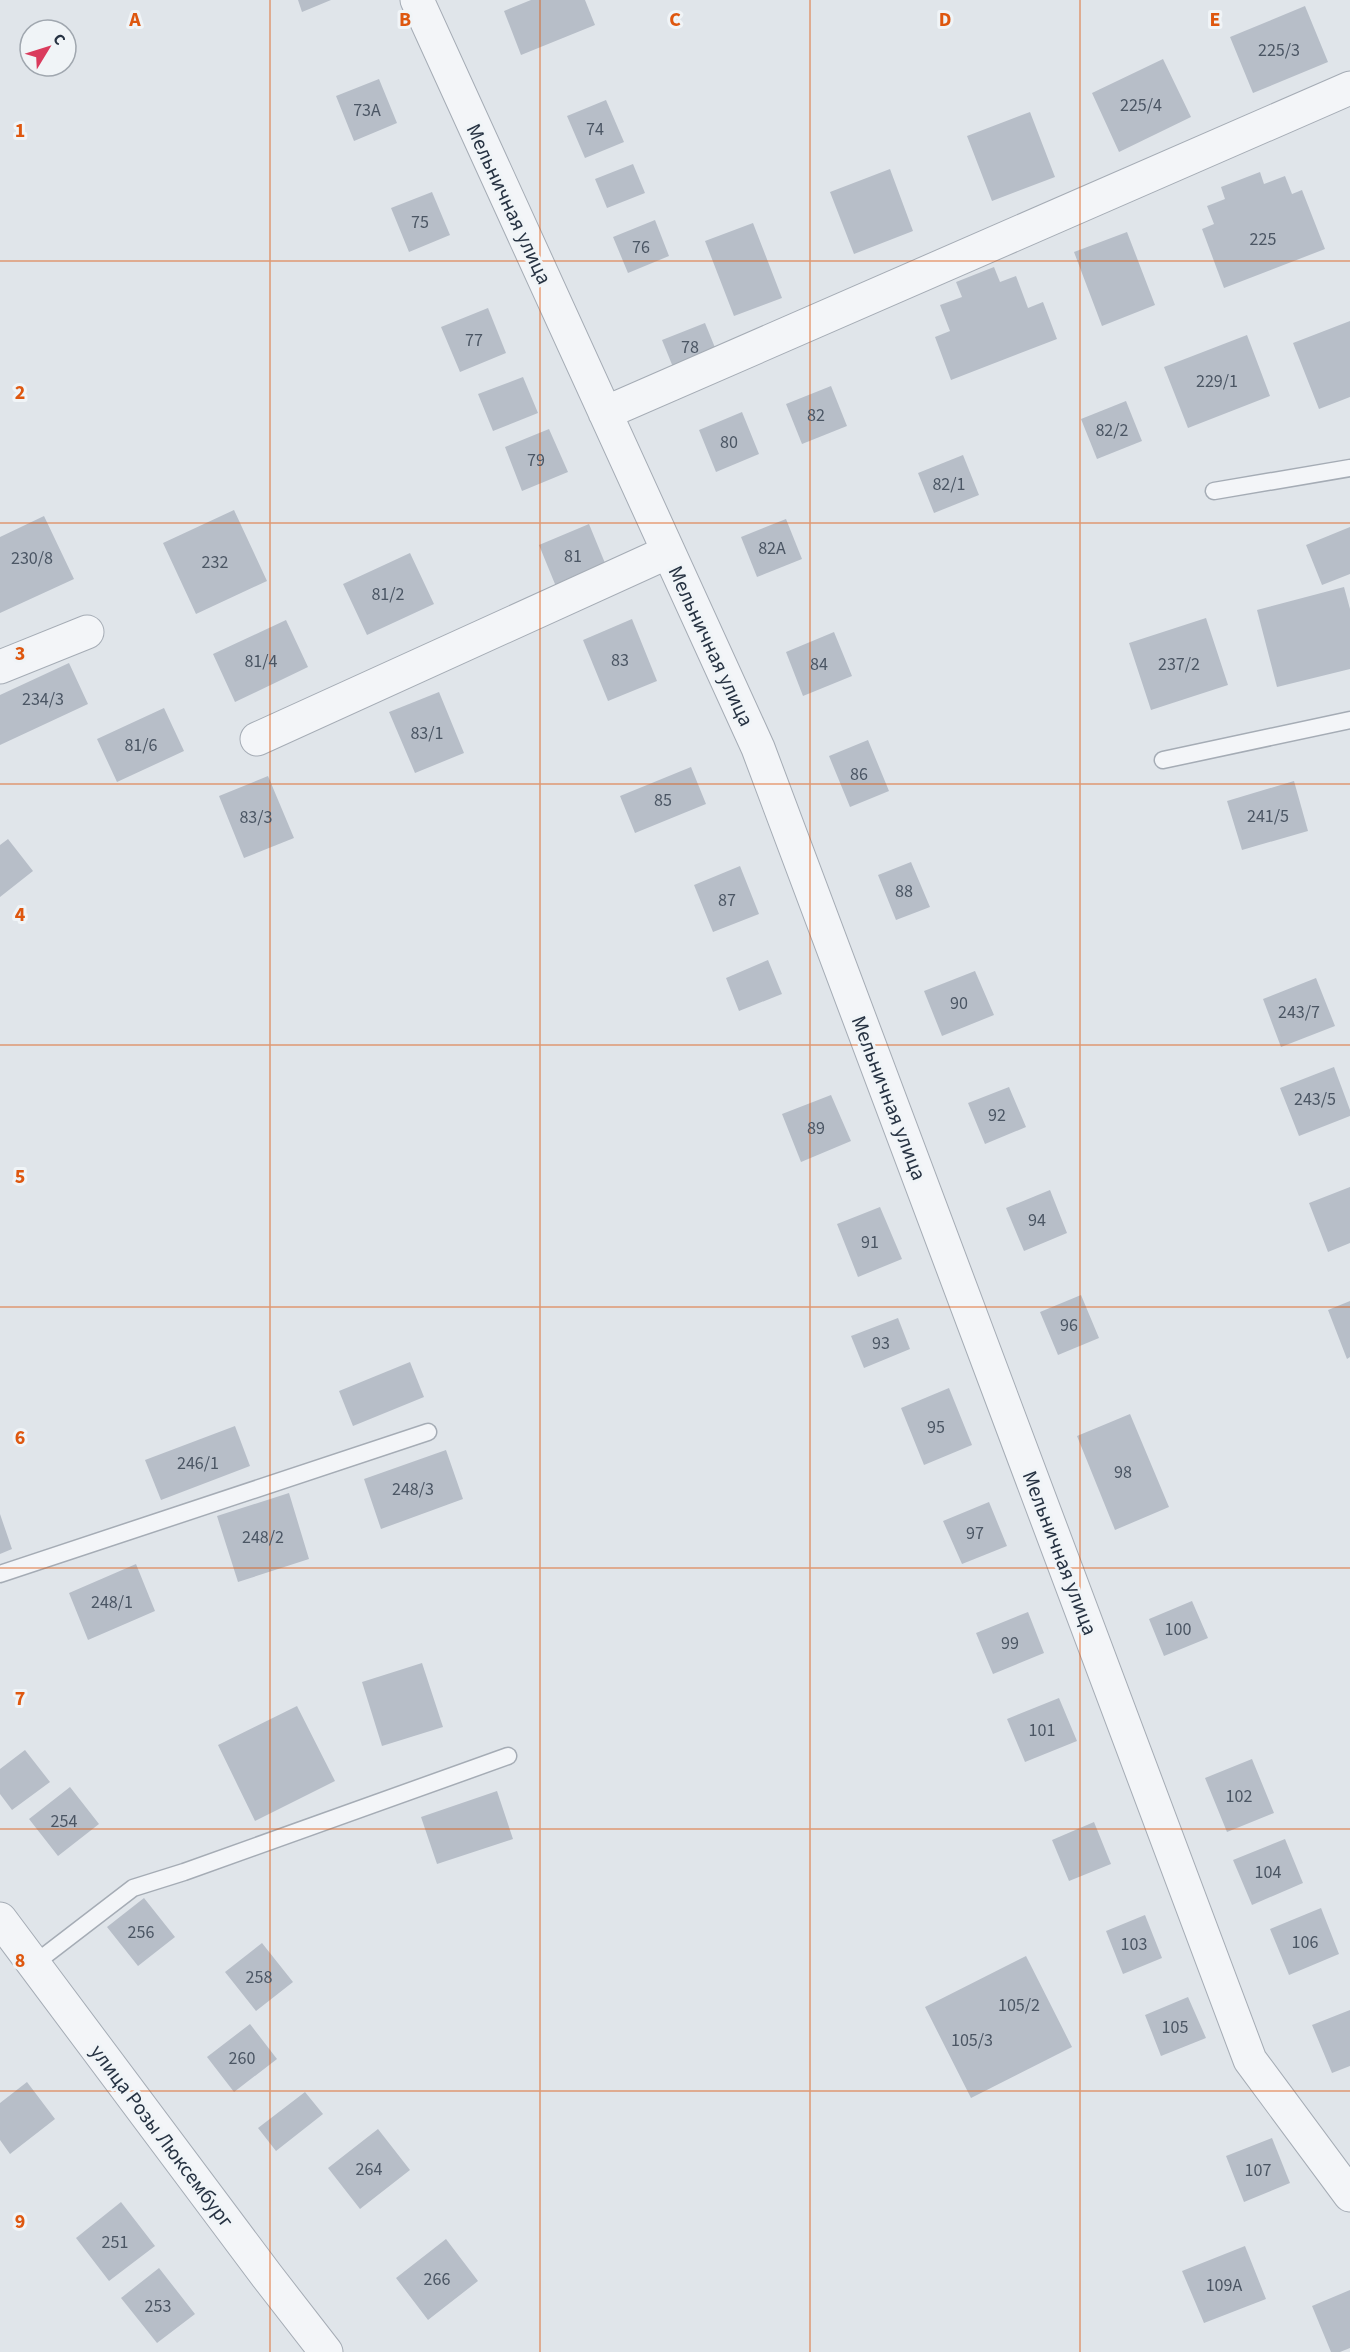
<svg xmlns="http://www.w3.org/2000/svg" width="1350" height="2352" viewBox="0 0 1350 2352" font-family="'Source Sans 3',sans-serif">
<rect width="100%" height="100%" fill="#e0e5ea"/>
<path fill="#b7bec8" d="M298 0H331L302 12Z
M531 0H585L595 25 521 55 504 11Z
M1305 6 1328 62 1253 93 1230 37Z
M1163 59 1191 117 1119 152 1092 93Z
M379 79 397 123 354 141 336 96Z
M606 100 624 142 585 158 567 116Z
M1030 112 1055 177 992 201 967 136Z
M633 164 645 193 607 208 595 179Z
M890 169 913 231 854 254 830 192Z
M1260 172 1264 184 1285 176 1292 194 1302 190 1325 249 1224 288 1202 229 1214 224 1207 206 1225 199 1221 187Z
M432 192 450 235 409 252 391 208Z
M655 220 669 256 628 273 613 237Z
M753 223 782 298 734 316 705 241Z
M1127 232 1155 305 1102 326 1074 252Z
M994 267 1000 282 1016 276 1028 308 1043 302 1057 339 951 380 935 337 950 331 940 305 962 297 956 282Z
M488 308 506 353 460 372 441 327Z
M1350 321V397L1319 409 1293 343Z
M705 323 718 355 675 372 662 340Z
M1247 335 1270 396 1188 428 1164 367Z
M523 377 538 413 493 431 478 394Z
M831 386 847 426 802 444 786 404Z
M1126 401 1142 441 1097 459 1081 419Z
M742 412 759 454 716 472 699 430Z
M549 429 568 472 522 491 505 447Z
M963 455 979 495 934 513 918 473Z
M234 510 267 581 196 614 163 543Z
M44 516 74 579 0 613V537Z
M786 519 802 559 757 577 741 537Z
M589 524 607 568 557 589 539 545Z
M1350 527V574L1322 585 1306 545Z
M410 553 434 604 367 635 343 584Z
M1344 587 1350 609V669L1277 687 1257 610Z
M1206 618 1228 685 1151 710 1129 643Z
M632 619 657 681 608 701 583 640Z
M286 620 308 667 235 702 213 654Z
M834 632 852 676 803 696 786 652Z
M69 663 88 704 0 745V695Z
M439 692 464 753 415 773 389 712Z
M164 708 184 751 117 782 97 739Z
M868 740 889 791 850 807 829 756Z
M691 767 706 804 635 833 620 796Z
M268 776 294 838 244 858 219 796Z
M1294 781 1308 831 1242 850 1227 801Z
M8 839 33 871 0 897V845Z
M911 862 930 907 896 920 878 875Z
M740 866 759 914 713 932 694 885Z
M768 960 782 994 739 1011 726 978Z
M975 971 994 1015 942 1036 924 991Z
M1316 978 1335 1026 1281 1047 1263 999Z
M1334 1067 1350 1110V1116L1299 1136 1280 1088Z
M1009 1087 1026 1127 985 1144 968 1103Z
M831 1095 851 1141 801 1162 782 1114Z
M1350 1187V1243L1328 1252 1309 1203Z
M1050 1190 1067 1233 1024 1251 1006 1208Z
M880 1207 902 1259 858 1277 837 1224Z
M1081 1295 1099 1338 1058 1355 1040 1312Z
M1350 1301V1357L1347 1359 1328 1310Z
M898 1318 910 1349 864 1368 851 1336Z
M410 1362 424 1397 353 1426 339 1391Z
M949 1388 972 1445 924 1465 901 1408Z
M1130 1414 1169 1507 1115 1530 1077 1436Z
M235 1426 250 1466 161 1500 145 1460Z
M446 1450 463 1499 381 1529 364 1479Z
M289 1493 309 1559 238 1582 217 1516Z
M989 1502 1007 1546 962 1564 943 1521Z
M0 1514 12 1549 0 1554Z
M136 1564 155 1611 88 1640 69 1593Z
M1192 1601 1208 1638 1164 1656 1149 1619Z
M1028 1612 1044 1653 993 1674 976 1633Z
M422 1663 443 1727 382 1746 362 1682Z
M1059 1698 1077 1741 1025 1762 1007 1719Z
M297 1706 335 1781 255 1821 218 1745Z
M25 1750 50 1782 12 1810 0 1794V1769Z
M1252 1759 1274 1813 1227 1832 1205 1778Z
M70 1787 99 1824 58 1856 29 1819Z
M497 1791 513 1839 437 1864 421 1817Z
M1094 1822 1111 1864 1069 1881 1052 1840Z
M1285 1839 1303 1883 1252 1905 1233 1860Z
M144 1898 175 1937 138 1966 107 1927Z
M1321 1908 1339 1954 1289 1975 1270 1929Z
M1145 1915 1162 1958 1123 1974 1106 1931Z
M262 1943 293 1982 256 2011 225 1972Z
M1026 1956 1072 2047 971 2098 925 2007Z
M1188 1997 1206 2038 1161 2056 1145 2015Z
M1350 2010V2066L1332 2073 1312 2025Z
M250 2024 277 2059 234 2092 207 2057Z
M27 2082 55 2119 10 2154 0 2140V2103Z
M305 2092 323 2114 276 2151 258 2128Z
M378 2129 410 2170 360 2209 328 2168Z
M1272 2138 1290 2183 1244 2202 1226 2156Z
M121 2202 155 2246 109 2281 76 2238Z
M446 2239 478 2281 428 2320 396 2278Z
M1245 2246 1266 2299 1204 2323 1182 2271Z
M159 2268 195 2314 157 2343 121 2298Z
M1350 2290V2348L1340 2352H1331L1312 2306Z"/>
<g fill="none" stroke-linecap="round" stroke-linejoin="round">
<defs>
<path id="service" d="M1214 491 1350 468
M1163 760 1350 720
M0 1574 428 1432
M34 1964 133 1888 184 1872 508 1756"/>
<path id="minor" d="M417 0 758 748 1250 2060 1350 2195
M605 413 1350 88
M0 667 87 632
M257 739 668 552
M0 1919 267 2276 326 2352"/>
</defs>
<use href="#service" stroke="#a5acb5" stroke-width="19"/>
<use href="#minor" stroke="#a5acb5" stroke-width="35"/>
<use href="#service" stroke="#f3f5f8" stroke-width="16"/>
<use href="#minor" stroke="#f3f5f8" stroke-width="33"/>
</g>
<path fill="none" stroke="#de570f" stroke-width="1.5" stroke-opacity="0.55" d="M270 0V2352M540 0V2352M810 0V2352M1080 0V2352M0 261H1350M0 523H1350M0 784H1350M0 1045H1350M0 1307H1350M0 1568H1350M0 1829H1350M0 2091H1350"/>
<g text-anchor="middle" stroke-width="6" stroke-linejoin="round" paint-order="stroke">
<g font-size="18" fill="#4b5664">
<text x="1279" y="56">225/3</text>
<text x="1141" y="111">225/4</text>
<text x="367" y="116">73А</text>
<text x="595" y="135">74</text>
<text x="420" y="228">75</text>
<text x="1263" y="245">225</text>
<text x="641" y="253">76</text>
<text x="474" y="346">77</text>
<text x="690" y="353">78</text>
<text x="1217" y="387">229/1</text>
<text x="816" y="421">82</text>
<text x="1112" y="436">82/2</text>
<text x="729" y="448">80</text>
<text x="536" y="466">79</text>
<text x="949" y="490">82/1</text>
<text x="772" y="554">82А</text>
<text x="573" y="562">81</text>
<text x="32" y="564">230/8</text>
<text x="215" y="568">232</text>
<text x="388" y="600">81/2</text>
<text x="620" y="666">83</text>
<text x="261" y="667">81/4</text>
<text x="819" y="670">84</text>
<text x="1179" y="670">237/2</text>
<text x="43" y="705">234/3</text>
<text x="427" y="739">83/1</text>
<text x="141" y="751">81/6</text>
<text x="859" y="780">86</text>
<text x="663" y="806">85</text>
<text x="1268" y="822">241/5</text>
<text x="256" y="823">83/3</text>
<text x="904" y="897">88</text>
<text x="727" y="906">87</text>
<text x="959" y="1009">90</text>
<text x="1299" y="1018">243/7</text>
<text x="1315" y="1105">243/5</text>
<text x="997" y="1121">92</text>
<text x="816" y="1134">89</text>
<text x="1037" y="1226">94</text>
<text x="870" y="1248">91</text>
<text x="1069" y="1331">96</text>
<text x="881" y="1349">93</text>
<text x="936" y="1433">95</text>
<text x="198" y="1469">246/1</text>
<text x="1123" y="1478">98</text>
<text x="413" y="1495">248/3</text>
<text x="975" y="1539">97</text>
<text x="263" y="1543">248/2</text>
<text x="112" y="1608">248/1</text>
<text x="1178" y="1635">100</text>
<text x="1010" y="1649">99</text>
<text x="1042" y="1736">101</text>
<text x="1239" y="1802">102</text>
<text x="64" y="1827">254</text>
<text x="1268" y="1878">104</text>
<text x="141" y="1938">256</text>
<text x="1305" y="1948">106</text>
<text x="1134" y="1950">103</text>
<text x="259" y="1983">258</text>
<text x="1019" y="2011">105/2</text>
<text x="1175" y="2033">105</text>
<text x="972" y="2046">105/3</text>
<text x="242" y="2064">260</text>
<text x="369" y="2175">264</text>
<text x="1258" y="2176">107</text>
<text x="115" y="2248">251</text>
<text x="437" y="2285">266</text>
<text x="1224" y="2291">109А</text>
<text x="158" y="2312">253</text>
</g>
<g font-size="21" fill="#273343" stroke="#f0f4f7">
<text transform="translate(509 204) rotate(65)" y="7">Мельничная улица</text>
<text transform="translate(711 646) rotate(65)" y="7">Мельничная улица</text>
<text transform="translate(889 1098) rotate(69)" y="7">Мельничная улица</text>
<text transform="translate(1060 1553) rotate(69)" y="7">Мельничная улица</text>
<text transform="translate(162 2136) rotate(53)" y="7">улица Розы Люксембург</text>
</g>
</g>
<g font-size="20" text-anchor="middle" font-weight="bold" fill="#de570f" stroke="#f0f4f7" stroke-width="6" stroke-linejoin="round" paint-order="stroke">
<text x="135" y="26">A</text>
<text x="405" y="26">B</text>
<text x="675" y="26">C</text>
<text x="945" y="26">D</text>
<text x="1215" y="26">E</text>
<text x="20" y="137">1</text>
<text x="20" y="399">2</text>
<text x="20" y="660">3</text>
<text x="20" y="921">4</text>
<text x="20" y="1183">5</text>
<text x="20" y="1444">6</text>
<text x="20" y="1705">7</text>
<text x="20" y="1967">8</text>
<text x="20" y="2228">9</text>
</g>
<g transform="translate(48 48) rotate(52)"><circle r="28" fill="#f0f4f7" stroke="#a0a7af" stroke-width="1.5"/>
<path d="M0-4.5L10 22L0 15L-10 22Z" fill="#da3b5d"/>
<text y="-9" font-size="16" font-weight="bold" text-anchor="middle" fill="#273343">С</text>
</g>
</svg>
